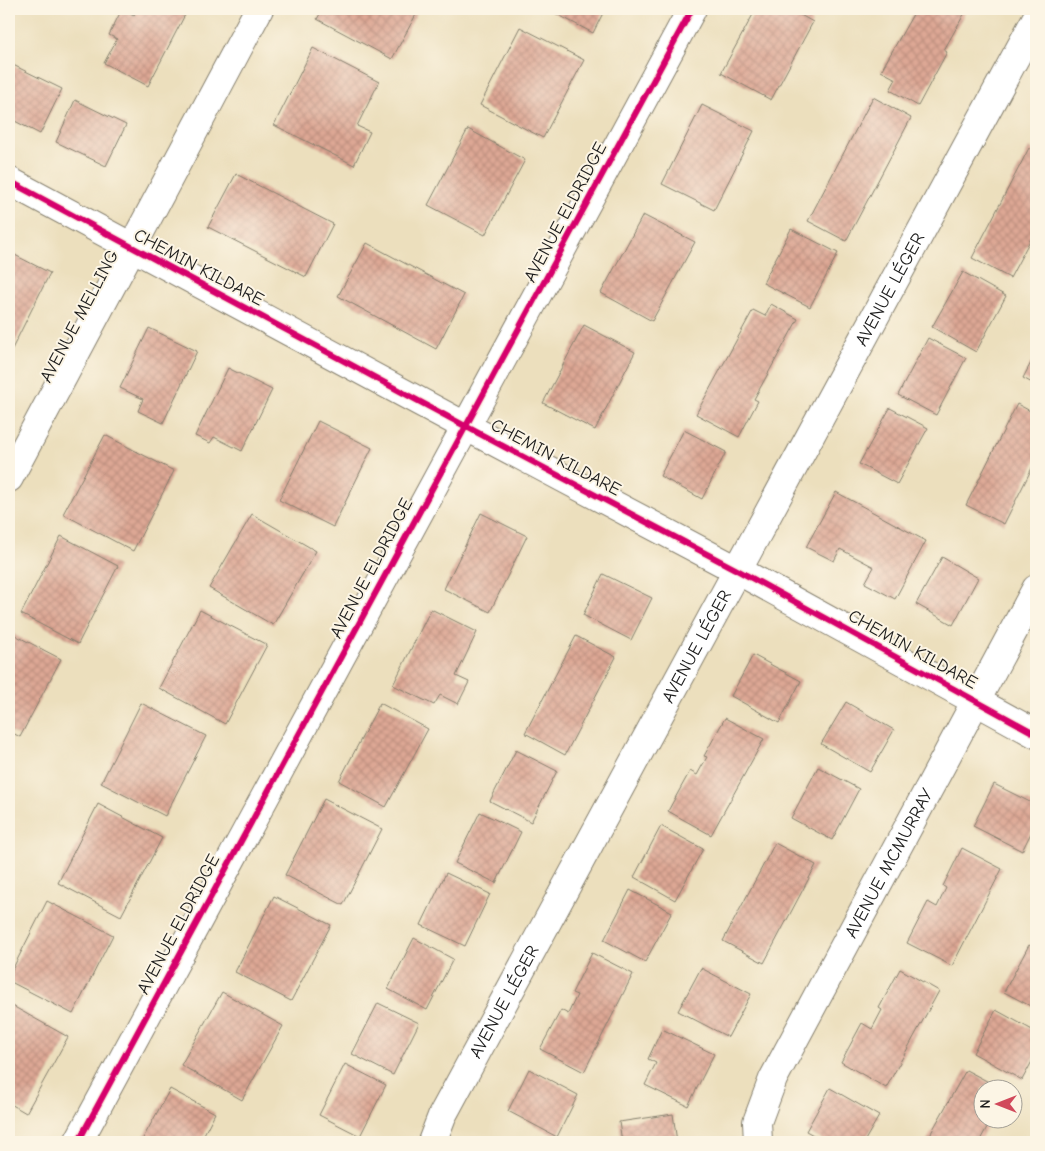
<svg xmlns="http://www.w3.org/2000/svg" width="1045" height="1151" viewBox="0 0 1045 1151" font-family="'Comic Neue',sans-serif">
<defs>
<pattern id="building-cross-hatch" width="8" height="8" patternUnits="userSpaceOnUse" patternTransform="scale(1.25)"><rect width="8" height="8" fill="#dda794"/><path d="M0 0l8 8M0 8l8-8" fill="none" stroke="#bd8f7f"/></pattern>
</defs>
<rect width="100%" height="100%" fill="#fcf5e5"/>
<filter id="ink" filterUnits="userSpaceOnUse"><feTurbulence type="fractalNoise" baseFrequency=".02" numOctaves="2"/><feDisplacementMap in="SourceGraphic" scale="10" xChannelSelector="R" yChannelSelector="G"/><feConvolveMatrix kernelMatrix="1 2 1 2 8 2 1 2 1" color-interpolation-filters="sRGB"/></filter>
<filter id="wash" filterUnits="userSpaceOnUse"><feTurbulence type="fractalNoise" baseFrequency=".0096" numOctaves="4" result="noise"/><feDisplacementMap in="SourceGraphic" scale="20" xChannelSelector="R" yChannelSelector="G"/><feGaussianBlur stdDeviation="1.12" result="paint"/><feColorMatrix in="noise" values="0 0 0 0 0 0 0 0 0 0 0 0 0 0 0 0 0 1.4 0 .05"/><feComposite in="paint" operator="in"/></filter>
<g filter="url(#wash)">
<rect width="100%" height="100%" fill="#ecdfbd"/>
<g id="blocks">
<path fill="url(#building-cross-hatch)" d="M122 9 134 15 137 9H188L148 86 104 63 117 39 109 35Z
M323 9H419L392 59 317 19Z
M547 9H605L593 33Z
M756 9H790L813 22 771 100 721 73Z
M916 9H967L944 50 947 52 918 106 890 90 896 79 881 71Z
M520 27 584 60 543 138 480 105Z
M313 48 379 82 357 126 370 132 354 165 274 125Z
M9 63 62 89 40 134 9 118Z
M873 97 911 118 846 241 808 221Z
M75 100 126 125 106 166 56 142Z
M702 105 754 131 714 210 662 184Z
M468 129 525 160 485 235 428 205Z
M1029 148 1036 152V229L1010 278 972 258Z
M236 174 333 224 306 277 208 227Z
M643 215 695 242 652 321 601 293Z
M791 229 838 253 810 307 763 283Z
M367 243 464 295 436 349 338 296Z
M9 252 50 273 9 355Z
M963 272 1006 296 976 352 932 327Z
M771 304 798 319 754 399 758 401 739 437 696 414 753 310 765 316Z
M584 325 635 352 595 430 543 403Z
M149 328 197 351 163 423 138 411 143 399 120 388Z
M928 338 966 358 936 415 898 395Z
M1036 353V385L1023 378Z
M228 368 272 390 242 451 214 437 210 443 195 436Z
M1017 404 1036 414V460L1004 524 966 505Z
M890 408 928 428 897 484 859 464Z
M318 421 372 448 333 527 279 500Z
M684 430 726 452 702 499 660 476Z
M105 435 174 471 133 551 63 514Z
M836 492 926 541 895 599 865 583 874 567 840 549 834 561 806 547Z
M481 513 527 536 490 612 444 589Z
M252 514 316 551 273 625 209 588Z
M61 536 118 566 78 644 21 614Z
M942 557 978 578 953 625 916 604Z
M603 574 652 598 631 640 583 615Z
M431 609 477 632 456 676 469 682 458 704 440 695 434 705 393 685Z
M200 610 267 645 225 724 159 688Z
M9 632 61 659 20 737 9 731Z
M576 636 616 657 565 755 525 733Z
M753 655 801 681 779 723 731 696Z
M846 702 894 730 870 772 821 744Z
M141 703 206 736 165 816 101 783Z
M380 703 428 729 386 807 339 781Z
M725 718 764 739 711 835 668 811 690 771 697 775 707 757 704 756Z
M516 750 557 771 531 822 490 801Z
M818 767 859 789 832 840 791 818Z
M994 784 1036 805V823L1022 851 973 826Z
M324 799 382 829 343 905 285 875Z
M98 804 162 838 121 916 58 883Z
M480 812 521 832 496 883 455 863Z
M661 826 703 849 675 900 634 877Z
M775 843 816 865 764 963 723 941Z
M962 848 1002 869 952 966 907 943 928 902 937 907 946 888 943 886Z
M446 873 490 894 465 946 421 925Z
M630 890 672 912 645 962 604 940Z
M274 896 331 925 291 1001 235 972Z
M47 901 113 935 73 1014 9 981V976Z
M414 938 453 959 427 1010 388 989Z
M1029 945 1036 949V1009L1004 992Z
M592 953 633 974 584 1072 540 1049 561 1010 568 1014 577 995 572 993Z
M701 968 751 994 728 1037 678 1011Z
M900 969 939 991 886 1088 841 1062 862 1023 872 1029 882 1010 879 1008Z
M222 992 283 1026 242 1100 181 1065Z
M378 1003 419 1023 393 1075 352 1054Z
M9 1004 68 1037 26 1113 9 1103Z
M996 1010 1036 1032V1054L1022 1080 973 1053Z
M662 1029 714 1054 688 1106 645 1085 656 1063 648 1059Z
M345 1064 386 1085 360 1136 319 1115Z
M529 1069 578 1095 557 1137 508 1111Z
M966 1070 1000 1088H982V1118H992L979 1142H926Z
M830 1088 879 1116 864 1142H826L806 1131Z
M170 1089 215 1113 200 1142H141Z
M673 1114 677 1142H622L619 1122Z"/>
</g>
</g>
<g filter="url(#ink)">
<use href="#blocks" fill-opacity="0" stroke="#847e6c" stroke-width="1"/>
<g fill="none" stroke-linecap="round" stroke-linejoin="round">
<defs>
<g id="minor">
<path d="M9 181 465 426 737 570 1036 734"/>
<path d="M9 478 259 9"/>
<path d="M78 1142 692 9"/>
<path id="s1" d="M432 1142 442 1116 1036 19"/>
<path id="s2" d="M758 1142 757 1122 773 1079 1036 589"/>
</g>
</defs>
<use href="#minor" stroke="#847e6c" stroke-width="30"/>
<use href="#minor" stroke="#fff" stroke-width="28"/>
<defs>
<path id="cycleway" d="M9 181 465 426 737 570 1036 734
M78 1142 692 9"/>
</defs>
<use href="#cycleway" stroke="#fcf5e5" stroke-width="9"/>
<use href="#cycleway" stroke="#d6006c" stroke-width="6"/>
</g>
</g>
<g text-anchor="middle" stroke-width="4" stroke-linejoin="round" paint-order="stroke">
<g font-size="18" fill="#1c1c1c" stroke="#fcf5e5">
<text transform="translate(565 212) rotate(-62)" y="6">AVENUE ELDRIDGE</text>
<text transform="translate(199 267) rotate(28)" y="6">CHEMIN KILDARE</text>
<text dy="6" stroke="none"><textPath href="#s1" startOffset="968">AVENUE LÉGER</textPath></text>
<text transform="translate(79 316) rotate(-62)" y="6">AVENUE MELLING</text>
<text transform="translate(556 457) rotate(28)" y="6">CHEMIN KILDARE</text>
<text transform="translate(371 568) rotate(-62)" y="6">AVENUE ELDRIDGE</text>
<text dy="6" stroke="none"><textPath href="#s1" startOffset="562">AVENUE LÉGER</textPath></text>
<text transform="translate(913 649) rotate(29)" y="6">CHEMIN KILDARE</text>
<text dy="6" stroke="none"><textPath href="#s2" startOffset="311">AVENUE MCMURRAY</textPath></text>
<text transform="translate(178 924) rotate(-62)" y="6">AVENUE ELDRIDGE</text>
<text dy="6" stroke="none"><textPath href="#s1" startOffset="158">AVENUE LÉGER</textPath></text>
</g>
</g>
<rect width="1045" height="1151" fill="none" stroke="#fcf5e5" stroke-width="30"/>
<g transform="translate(998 1104) rotate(270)"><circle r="24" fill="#fcf5e5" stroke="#a29e95"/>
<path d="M0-4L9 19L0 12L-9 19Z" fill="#d1495b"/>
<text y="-8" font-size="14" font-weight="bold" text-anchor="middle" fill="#1c1c1c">N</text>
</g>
</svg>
